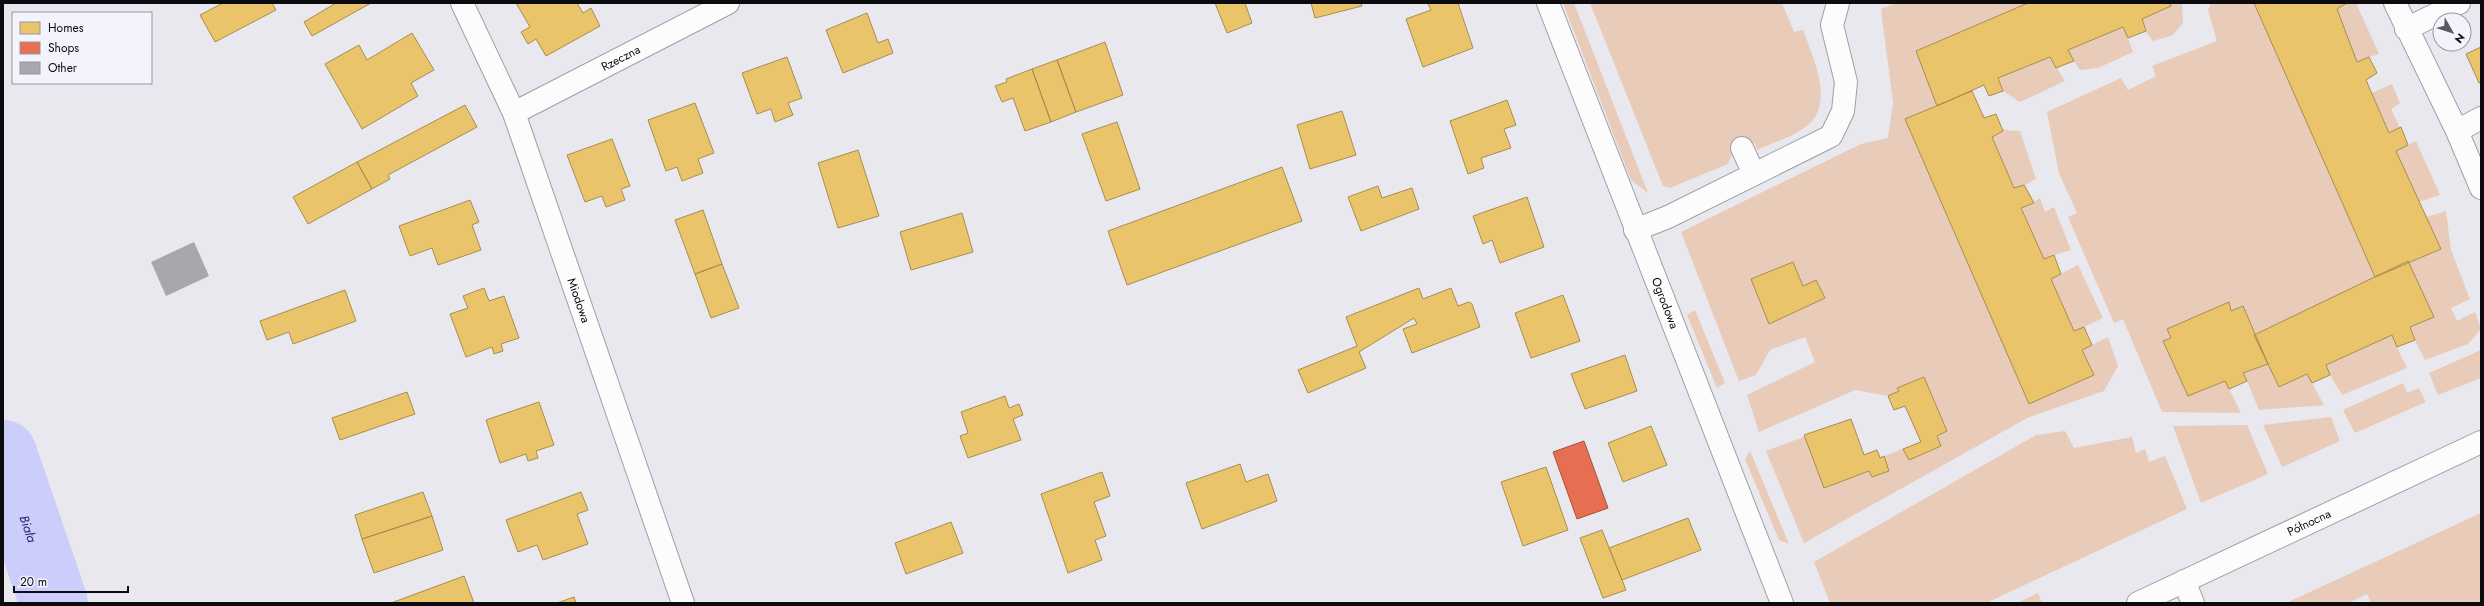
<svg xmlns="http://www.w3.org/2000/svg" width="2484" height="606" viewBox="0 0 2484 606" font-family="Jost,sans-serif">
<rect width="100%" height="100%" fill="#e8e8ee"/>
<path fill="#e9cbb9" d="M1563 3H1574L1648 193 1631 180Z
M1590 3H1782L1794 32 1803 30C1814 60 1837 107 1803 129 1789 138 1772 143 1757 150L1755 143 1733 152 1728 164 1670 188 1663 186Z
M1896 3H2182L2183 23 2173 35 2153 41 2145 31 2128 38 2133 52 2098 68 2080 70 2074 61 2057 68 2065 81 2020 102 2003 91 1989 96 1984 85 1972 91C1984 117 1988 131 2020 131L2036 179 2025 185 2034 202 2040 198 2045 212 2054 207 2071 250 2054 255 2061 274 2078 265 2103 318 2084 327 2092 345 2108 337 2118 366 2104 391 2029 417 1804 543 1766 451 1851 419 1864 454 1877 450 1880 458 1921 441 1905 406 1894 410 1888 396 1855 390 1759 432 1747 395 1815 362 1805 337 1770 350 1756 375 1739 381 1681 232 1861 144 1888 138 1893 103 1881 9Z
M2211 3H2356L2379 54 2369 57 2377 73 2366 80 2372 93 2392 84 2400 103 2391 109 2408 145 2416 141 2440 195 2419 202 2427 217 2446 211 2451 250 2470 299 2451 308 2457 321 2475 312 2481 329 2468 344 2425 360 2415 340 2397 347 2407 368 2342 395 2330 375 2312 383 2324 405 2259 410 2247 381 2229 389 2241 413 2162 412 2123 319 2114 323 2068 217 2077 213 2059 173 2047 112 2121 78 2128 90 2156 76 2152 66 2217 41 2208 10Z
M1695 310 1725 383 1717 388 1687 315Z
M2481 350V378L2438 395 2429 373Z
M2403 383 2407 393 2419 388 2426 402 2355 433 2343 410Z
M2331 417 2340 441 2282 467 2263 425Z
M2247 425 2268 474 2201 503 2173 426Z
M2065 431 2074 448 2132 437 2136 453 2145 449 2149 462 2165 456 2187 509 1986 603H1830L1814 562 2036 435Z
M1750 451 1789 544 1779 540 1745 459Z
M2481 513V603H2371L2367 594 2348 603H2286Z
M2038 593 2042 603H2017Z"/>
<path fill="#e9c46a" stroke="#a78d4f" d="M223 3H272L276 10 215 42 200 15Z
M371 3 312 36 304 22 336 3Z
M516 3H577L583 13 591 8 600 26 546 56 536 39 528 44 521 32 530 27Z
M1215 3H1245L1252 23 1227 33Z
M1311 3H1361L1362 6 1315 18Z
M1458 3 1473 48 1423 67 1406 19 1431 10 1428 4 1431 3Z
M2028 3H2170L2171 6 2142 19 2146 31 2128 38 2123 27 2068 50 2074 61 2066 64 2056 68 2050 57 1998 78 2003 91 1989 96 1984 85 1937 106 1916 51Z
M2254 3H2347L2337 9 2357 62 2369 57 2377 73 2366 80 2389 133 2401 127 2408 145 2396 151 2441 249 2375 277Z
M867 13 878 43 888 39 893 53 843 73 826 30Z
M412 33 434 70 411 83 418 96 362 129 325 64 359 45 367 60Z
M1105 42 1123 95 1076 112 1057 60Z
M2481 47V82L2479 83 2466 54Z
M787 57 802 98 788 103 793 115 775 122 771 109 757 114 742 73Z
M1057 60 1076 112 1051 122 1032 69Z
M1032 69 1051 122 1025 131 1013 98 1002 102 995 86 1007 82 1006 79Z
M1972 91 1984 118 1996 114 2003 131 1992 137 2014 188 2024 185 2034 203 2021 208 2044 259 2054 255 2061 274 2051 279 2074 331 2084 327 2092 345 2082 350 2094 375 2029 404 1905 119Z
M1507 100 1516 125 1504 129 1511 148 1481 158 1484 168 1468 174 1450 121Z
M695 103 714 153 698 159 703 173 682 181 677 167 666 171 648 120Z
M465 105 477 127 388 175 390 179 372 189 357 162Z
M1342 111 1356 155 1310 169 1297 125Z
M1117 122 1140 189 1106 201 1082 134Z
M612 139 630 186 621 189 625 200 606 207 602 196 585 202 567 155Z
M858 150 879 216 838 228 818 163Z
M357 162 372 189 308 224 293 197Z
M1282 167 1302 221 1127 285 1108 231Z
M1378 186 1382 198 1412 188 1419 209 1361 231 1348 197Z
M1527 197 1544 247 1500 263 1492 240 1483 244 1473 216Z
M470 200 479 222 472 225 481 250 438 265 432 248 410 256 399 226Z
M703 210 722 264 695 274 675 220Z
M962 213 973 252 911 270 900 232Z
M2408 261 2434 317 2410 327 2415 340 2397 347 2392 335 2326 365 2330 375 2312 383 2307 374 2279 387 2254 335Z
M1793 262 1803 286 1816 280 1825 298 1769 324 1751 279Z
M722 264 739 308 711 318 695 274Z
M484 288 489 301 504 296 519 338 501 344 503 351 494 354 492 347 466 357 450 314 468 308 463 296Z
M1419 288 1423 299 1451 288 1458 306 1469 302 1472 304 1480 327 1412 353 1403 329 1417 324 1414 318 1359 352 1366 368 1308 393 1298 370 1357 346 1346 317Z
M345 290 356 321 293 344 289 332 267 340 260 321Z
M1563 295 1580 341 1531 358 1515 313Z
M2229 302 2231 311 2243 306 2268 364 2243 373 2247 381 2229 389 2225 381 2188 396 2163 341 2171 338 2167 329Z
M1625 355 1637 391 1585 409 1571 374Z
M1924 377 1947 431 1937 436 1941 446 1909 460 1903 449 1921 442 1905 406 1894 410 1888 396 1899 391 1897 388Z
M407 392 415 414 340 440 332 418Z
M1005 396 1009 408 1019 404 1023 415 1013 419 1021 440 968 458 960 436 968 433 961 412Z
M539 402 554 445 536 451 538 458 528 461 526 454 500 463 486 420Z
M1851 419 1864 455 1877 450 1880 458 1884 456 1889 471 1872 477 1869 471 1824 488 1804 435Z
M1651 426 1667 465 1623 482 1608 443Z
M1240 464 1246 482 1268 474 1277 501 1202 529 1186 483Z
M1546 467 1568 530 1523 546 1501 482Z
M1102 472 1110 496 1094 502 1106 536 1095 540 1102 560 1068 573 1041 494Z
M423 492 432 516 362 539 355 515Z
M581 492 588 510 577 514 588 544 543 560 537 545 518 552 506 520Z
M432 516 443 550 374 573 362 539Z
M1688 518 1701 550 1622 580 1609 548Z
M951 522 963 553 906 574 895 543Z
M1602 530 1626 590 1603 598 1580 538Z
M464 576 474 603H391Z
M574 597 576 603H557Z"/>
<path fill="#e76f51" stroke="#a5513e" d="M1584 441 1608 508 1577 519 1553 452Z"/>
<g fill="none" stroke-linecap="round" stroke-linejoin="round">
<path stroke="#cbcdfa" stroke-width="68" id="s1" d="M3 454 54 603"/>
</g>
<path fill="#a7a7ac" d="M194 242 209 276 166 296 151 262Z"/>
<g fill="none" stroke-linecap="round" stroke-linejoin="round">
<defs>
<path id="service" d="M2395 3 2457 131
M2406 29 2459 3
M2481 118 2457 131 2481 188
M1742 148 1754 174
M1635 230 1668 217 1831 136 1843 111 1846 82 1832 25 1838 3
M2184 581 2193 603"/>
<g id="minor">
<path id="s2" d="M462 3 514 113 683 603"/>
<path id="s3" d="M1548 3 1782 603"/>
<path id="s4" d="M514 113 728 3"/>
<path id="s5" d="M2138 603 2481 442"/>
</g>
</defs>
<use href="#service" stroke="#9f9fa4" stroke-width="24"/>
<use href="#minor" stroke="#9f9fa4" stroke-width="24"/>
<use href="#service" stroke="#fcfcfc" stroke-width="22"/>
<use href="#minor" stroke="#fcfcfc" stroke-width="22"/>
</g>
<g text-anchor="middle" stroke-width="4" stroke-linejoin="round" paint-order="stroke">
<g font-size="12" fill="#0c0c10" stroke="#f2f3fd">
<text dy="4" stroke="none"><textPath href="#s4" startOffset="120">Rzeczna</textPath></text>
<text dy="4" stroke="none"><textPath href="#s2" startOffset="320">Miodowa</textPath></text>
<text dy="4" stroke="none"><textPath href="#s3" startOffset="322">Ogrodowa</textPath></text>
<text dy="4" stroke="none"><textPath href="#s5" startOffset="189">Północna</textPath></text>
</g>
<g font-size="13" font-style="italic" fill="#291c70" stroke="#f2f3fd">
<text dy="5" stroke="none"><textPath href="#s1" startOffset="79">Biała</textPath></text>
</g>
</g>
<rect width="2484" height="606" fill="none" stroke="#0c0c10" stroke-width="8"/>
<rect x="12" y="12" width="140" height="72" fill="#f2f3fd" stroke="#96979e"/>
<rect x="20" y="22" width="20" height="12" fill="#e9c46a" stroke="#96979e"/>
<text x="48" y="32" font-size="12" fill="#0c0c10">Homes</text>
<rect x="20" y="42" width="20" height="12" fill="#e76f51" stroke="#96979e"/>
<text x="48" y="52" font-size="12" fill="#0c0c10">Shops</text>
<rect x="20" y="62" width="20" height="12" fill="#a7a7ac" stroke="#96979e"/>
<text x="48" y="72" font-size="12" fill="#0c0c10">Other</text>
<g transform="translate(2452 32) rotate(129)"><circle r="19" fill="#f2f3fd" stroke="#96979e"/>
<path d="M0-3L7 15L0 10L-7 15Z" fill="#59595e"/>
<text y="-6" font-size="11" font-weight="bold" text-anchor="middle" fill="#0c0c10">N</text>
</g>
<path d="M14 586v6h114v-6" fill="none" stroke="#0c0c10" stroke-width="2"/>
<text x="20" y="586" font-size="12" fill="#0c0c10" stroke="#f2f3fd" stroke-width="3" paint-order="stroke">20 m</text>
</svg>
